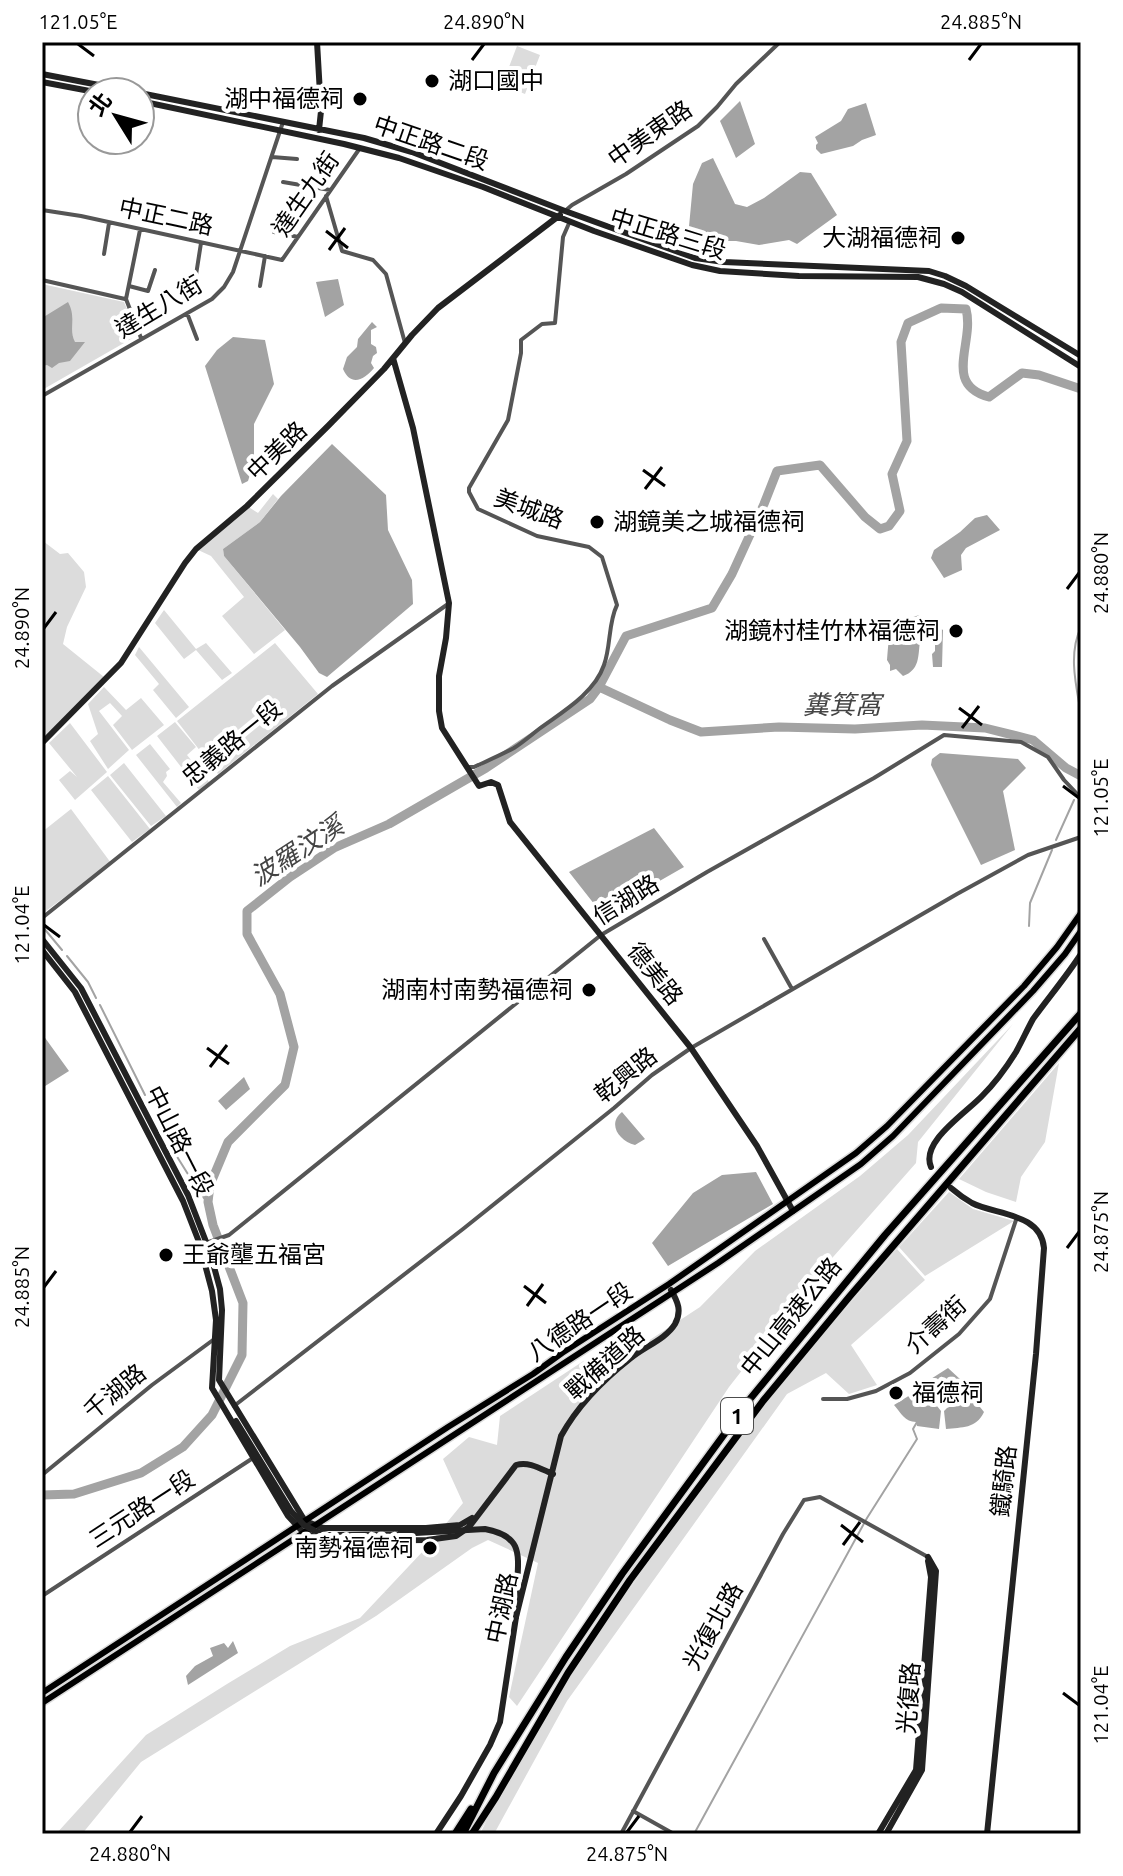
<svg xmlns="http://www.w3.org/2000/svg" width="1123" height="1876" viewBox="0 0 1123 1876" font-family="Ubuntu,'Noto Sans TC',sans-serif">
<rect width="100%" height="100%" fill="#fff"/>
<path fill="#dcdcdc" d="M517 46 540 55 525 94 502 85Z
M42 284 124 302 138 335 42 390Z
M273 494 278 499 260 522 223 549 224 556 285 630 254 654 222 616 244 597 211 556 196 549 247 506 258 513Z
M42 495C48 516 44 521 43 541L60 554 68 553 84 572 86 587 67 627 63 644 104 677 42 739Z
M164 610 196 649 206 643 232 673 222 680 196 650 184 659 155 623Z
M275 643 318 694 218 774 177 721Z
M139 647 189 707 176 718 153 690 159 684 135 655Z
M104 687 126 710 141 698 164 725 132 750 113 725 122 716 110 703 99 711 129 750 108 769 90 741 98 734 88 704Z
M175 722 196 747 187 755 209 782 199 790 157 736Z
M70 723 107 772 75 800 59 780 70 771 77 777 49 743Z
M150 744 170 769 166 772 167 776 163 782 181 803 177 807 136 755Z
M124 763 166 816 151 826 110 775Z
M108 776 150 829 132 842 91 790Z
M71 809 111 863C88 881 65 896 42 914V832Z
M1013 1024 918 1142 916 1163 811 1282 729 1387 517 1706 509 1697 538 1563 488 1540 472 1548 376 1616 141 1762 82 1834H56L146 1735 227 1684 290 1646 360 1618 425 1549 463 1503 443 1459 469 1437 497 1445 500 1416 585 1360 613 1364 700 1307 755 1251 860 1176 908 1135Z
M1059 1063 1045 1142 1021 1177 1016 1202 986 1192 959 1179Z
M949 1192 973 1209 1014 1221 925 1276 899 1247Z
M897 1249 925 1280 851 1345 877 1385 849 1394 826 1373 787 1394 567 1701 494 1834H480L510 1772 569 1673 686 1511 780 1385Z"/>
<path fill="#a3a3a3" d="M740 101 755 144 736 158 720 121Z
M866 103 876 135 862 140 853 146 821 154 816 149V145L818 143 815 137 841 121 848 109Z
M713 158 735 204 747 207 764 198 800 172 811 173 837 215 797 244 789 240 759 245 736 241H699L688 237 693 184 702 163Z
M338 279 344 305 325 317 316 282Z
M68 302C77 318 68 329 75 342H85L70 361 59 363 52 368 47 365 42 366V318Z
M372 322 377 327 371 330V344L376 347 377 353 373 356 371 363 374 368C364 380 351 387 343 369L347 357 357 347 358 339Z
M233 337 265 340 274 384 254 424V462L248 481 242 484 205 366 217 350Z
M332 444 386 495 388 530 412 580 413 604 327 677 319 673 300 647 224 556 223 549 260 522 281 496Z
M987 515 1000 530 966 548 961 555 962 570 944 578 931 558 934 550 960 532 975 518Z
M919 615 943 630 942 667H933L932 654 935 651V644L930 640 920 641C918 656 920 670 903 676L896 669 890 671V665L887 660C890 628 887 626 919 615Z
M940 753 1018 759 1026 768 1003 791 1015 850 981 865 931 765 932 759Z
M654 828 684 867 602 914 569 872Z
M43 1035 69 1071 42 1088V1036Z
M244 1077 250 1089 226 1110 218 1101Z
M622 1112 645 1139 635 1145C619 1141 607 1124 622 1112Z
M756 1172 773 1204 668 1266 652 1243 693 1193 722 1175Z
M948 1368 961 1380 966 1391C942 1405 943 1401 923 1384Z
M915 1392 937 1406 941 1411 939 1429 917 1426 916 1422C905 1422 901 1413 894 1405Z
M972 1397 984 1412C976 1429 962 1427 946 1429L944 1411 947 1408Z
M233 1641 238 1653 188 1685 186 1676 195 1666 213 1656 210 1648 224 1643 228 1648Z"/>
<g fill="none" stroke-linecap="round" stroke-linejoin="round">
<path stroke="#a3a3a3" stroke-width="2" d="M1081 627C1068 654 1076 685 1081 714
M1079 788 1081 782
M1056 840 1074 800
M42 926 62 950
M1029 926 1030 903 1052 850
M67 956 88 982 96 998
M100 1005 145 1095
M176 1155 201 1195 208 1202
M694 1834 867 1518 917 1439 913 1429 917 1422"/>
<path stroke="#a3a3a3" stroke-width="9" d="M599 687 670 720 701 732 779 727 855 729 922 725 985 728 1033 740 1066 768 1081 776
M42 1495 74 1494 141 1473 183 1447 212 1415 242 1355 243 1303 213 1225 208 1202 210 1185 228 1142 285 1085 294 1047 280 994 247 934V911L290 877 334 848 389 824 486 768 590 699 599 687 626 636 712 608 732 574 764 504 777 471 820 465 865 517 880 529 889 526 900 511 892 474 907 441 901 342 908 323 941 308 966 309C975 343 942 384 989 397L1022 373 1039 375 1081 389"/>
<defs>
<path id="primary" d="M42 1693 448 1427 533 1374 562 1353 669 1284 856 1153 887 1126 1024 986 1057 947 1081 913
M42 1703 718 1263 861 1164 893 1136 1033 991 1065 954 1081 931"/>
<path id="highway" d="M455 1834 471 1809
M463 1834 494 1773 566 1657 622 1574 750 1399 885 1235 1081 1013
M472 1834 496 1797 568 1673 630 1580 763 1401 850 1296 1081 1028"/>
</defs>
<use href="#primary" stroke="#dbdbdb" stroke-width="9"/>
<use href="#highway" stroke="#dbdbdb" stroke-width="10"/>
<path stroke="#555" stroke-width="4" d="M272 157 297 159
M283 182 330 190
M326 196 342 251 373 260 386 274 405 343
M42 210 81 216 282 260 360 148
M565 211 572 205 626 174 698 126 717 107 736 84 780 42
M140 230 126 299 141 338
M274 232 298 237
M104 254 109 223
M196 275 201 243
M42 280 125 299
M129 286 148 291 155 270
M260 286 265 256
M187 313 197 339
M42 396 212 299 224 287 233 272 283 122
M467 767H474C487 761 501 755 514 748 522 743 530 736 539 729 562 712 594 694 604 665 611 646 608 623 617 605L602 557 589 547 537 536 478 509 469 492V488L508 420 521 353V340L542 324 555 323 563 237 570 221
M42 918 332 686 448 604
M764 939 792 989
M206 1243 229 1235 601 935 707 872 874 778 944 735 1021 742 1048 757 1064 780 1081 798
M823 1399H847L876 1391 910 1373 959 1334 990 1299 1017 1217
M234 1406 463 1229 614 1108 652 1075 691 1048 957 894 1028 855 1081 837
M42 1475 152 1385 213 1340
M42 1596 253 1458
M633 1811 674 1834
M621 1834 783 1534 804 1500 820 1497 928 1557"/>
<path stroke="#222" stroke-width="6" d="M317 42 321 111 319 130
M42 74 135 92
M42 82 95 92
M140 93 364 138 412 152 565 211 695 258 724 262 929 271 945 276 966 286 1081 356
M140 101 344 144 399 158 483 187 594 231 692 265 720 271 799 276 918 277 944 284 962 292 1081 367
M393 358 413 428 449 603 446 638 439 676V711L442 728 479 786 491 782 498 785 510 822 691 1048 757 1146 793 1211
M42 743 121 663 185 563 196 549 247 506 328 426 384 369 412 335 438 308 560 215
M42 939 81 988 188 1195 210 1252 220 1289 222 1310 219 1380 305 1521 323 1528H426L460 1525 472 1518
M42 950 75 992 183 1201 199 1242 212 1291 216 1320 212 1388 288 1516 303 1532 324 1541 427 1540 456 1536 469 1527 516 1465C529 1461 541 1469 553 1474
M931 1167C920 1142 966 1113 982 1096 995 1083 1006 1068 1016 1052 1022 1041 1027 1030 1033 1019 1049 997 1066 977 1081 954
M951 1188C958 1194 965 1199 972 1203 996 1215 1041 1213 1044 1248L1036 1354 987 1834
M436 1834 461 1796 490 1745 500 1722 516 1617 561 1436C578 1405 603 1380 631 1358 644 1347 666 1339 675 1324 682 1311 678 1302 671 1290
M878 1834 916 1770 931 1577 928 1561
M886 1834 922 1770 936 1571 928 1557"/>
<use href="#primary" stroke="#000" stroke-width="6"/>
<use href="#highway" stroke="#000" stroke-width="7"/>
<path stroke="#222" stroke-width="6" d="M236 1421 291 1511 304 1525 315 1531 328 1535 398 1534 485 1529C522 1536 519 1553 517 1585 516 1596 517 1606 516 1617"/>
</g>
<path fill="none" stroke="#000" stroke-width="3" d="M78 44 94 56M472 60 484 44M969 60 981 44M326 231 348 248M329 250 345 228M643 470 665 486M645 489 662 467M1067 589 1079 573M44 628 56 612M959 708 982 725M962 728 979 706M1063 786 1079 798M44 925 60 937M207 1048 229 1064M210 1067 227 1045M1067 1248 1079 1232M524 1286 546 1303M44 1287 56 1271M527 1306 543 1284M841 1525 863 1542M843 1545 860 1522M1063 1693 1079 1705M130 1832 142 1816M627 1832 639 1816"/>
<g fill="#000" stroke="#fff" stroke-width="3">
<circle cx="432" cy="81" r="8"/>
<circle cx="360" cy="99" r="8"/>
<circle cx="958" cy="238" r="8"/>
<circle cx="597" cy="522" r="8"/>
<circle cx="956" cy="631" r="8"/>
<circle cx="589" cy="990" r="8"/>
<circle cx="166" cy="1255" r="8"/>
<circle cx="896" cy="1393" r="8"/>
<circle cx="430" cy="1548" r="8"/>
</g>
<g text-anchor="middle" stroke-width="8" stroke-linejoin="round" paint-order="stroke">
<rect fill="#fff" stroke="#4c4c4c" stroke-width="2" x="721" y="1398" width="32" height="36" rx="6"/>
<g font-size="22" font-weight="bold" fill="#000">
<text x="737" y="1424">1</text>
</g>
<g font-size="24" fill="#000" stroke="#fff" text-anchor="end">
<text x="448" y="89" text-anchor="start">湖口國中</text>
<text x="344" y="107">湖中福德祠</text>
<text x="942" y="246">大湖福德祠</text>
<text x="613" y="530" text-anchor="start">湖鏡美之城福德祠</text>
<text x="940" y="639">湖鏡村桂竹林福德祠</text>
<text x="573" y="998">湖南村南勢福德祠</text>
<text x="182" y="1263" text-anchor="start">王爺壟五福宮</text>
<text x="912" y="1401" text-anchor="start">福德祠</text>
<text x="414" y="1556">南勢福德祠</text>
</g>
<g font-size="24" fill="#000" stroke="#fff">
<text transform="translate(650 134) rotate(-35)" y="8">中美東路</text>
<text transform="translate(431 143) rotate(19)" y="8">中正路二段</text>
<text transform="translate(306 194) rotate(-55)" y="8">達生九街</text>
<text transform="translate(166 217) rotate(12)" y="8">中正二路</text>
<text transform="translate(668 234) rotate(17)" y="8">中正路三段</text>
<text transform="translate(159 307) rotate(-31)" y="8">達生八街</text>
<text transform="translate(277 451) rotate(-44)" y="8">中美路</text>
<text transform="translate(529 509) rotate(20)" y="8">美城路</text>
<text transform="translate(232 743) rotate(-39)" y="8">忠義路一段</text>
<text transform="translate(626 900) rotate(-32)" y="8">信湖路</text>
<text transform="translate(655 974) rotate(51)" y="8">德美路</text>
<text transform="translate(626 1075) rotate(-39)" y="8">乾興路</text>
<text transform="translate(179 1141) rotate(63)" y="8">中山路一段</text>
<text transform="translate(791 1317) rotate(-51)" y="8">中山高速公路</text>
<text transform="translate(580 1322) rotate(-34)" y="8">八德路一段</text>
<text transform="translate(936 1325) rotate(-42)" y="8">介壽街</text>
<text transform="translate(605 1363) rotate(-42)" y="8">戰備道路</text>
<text transform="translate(115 1392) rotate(-39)" y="8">千湖路</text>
<text transform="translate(1004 1481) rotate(-84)" y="8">鐵騎路</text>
<text transform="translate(142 1509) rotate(-33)" y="8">三元路一段</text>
<text transform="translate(502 1608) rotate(-78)" y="8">中湖路</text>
<text transform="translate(713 1626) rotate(-61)" y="8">光復北路</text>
<text transform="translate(909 1698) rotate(-86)" y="8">光復路</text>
</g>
<g font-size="26" font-style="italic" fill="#444" stroke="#fff">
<text x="842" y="714">糞箕窩</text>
<text transform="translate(297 851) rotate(-33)" y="9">波羅汶溪</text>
</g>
</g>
<rect width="1123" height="1876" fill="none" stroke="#ffffff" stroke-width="88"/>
<g transform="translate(116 116) rotate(307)"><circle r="38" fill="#ffffff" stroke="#999999" stroke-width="2"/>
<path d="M0-6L14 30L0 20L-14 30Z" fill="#000000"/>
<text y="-12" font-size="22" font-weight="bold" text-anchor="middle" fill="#000000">北</text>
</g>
<rect x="44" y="44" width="1035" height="1788" fill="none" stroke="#000" stroke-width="3"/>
<g font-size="20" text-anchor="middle" fill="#000">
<text x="78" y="29">121.05°E</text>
<text x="484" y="29">24.890°N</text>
<text x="981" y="29">24.885°N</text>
<text transform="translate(1101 573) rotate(-90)" y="7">24.880°N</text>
<text transform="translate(22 628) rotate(-90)" y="7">24.890°N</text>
<text transform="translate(1101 798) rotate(-90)" y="7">121.05°E</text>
<text transform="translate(22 925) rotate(-90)" y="7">121.04°E</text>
<text transform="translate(1101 1232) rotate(-90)" y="7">24.875°N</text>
<text transform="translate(22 1287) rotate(-90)" y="7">24.885°N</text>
<text transform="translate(1101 1705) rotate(-90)" y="7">121.04°E</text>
<text x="130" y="1861">24.880°N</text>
<text x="627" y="1861">24.875°N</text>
</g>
</svg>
